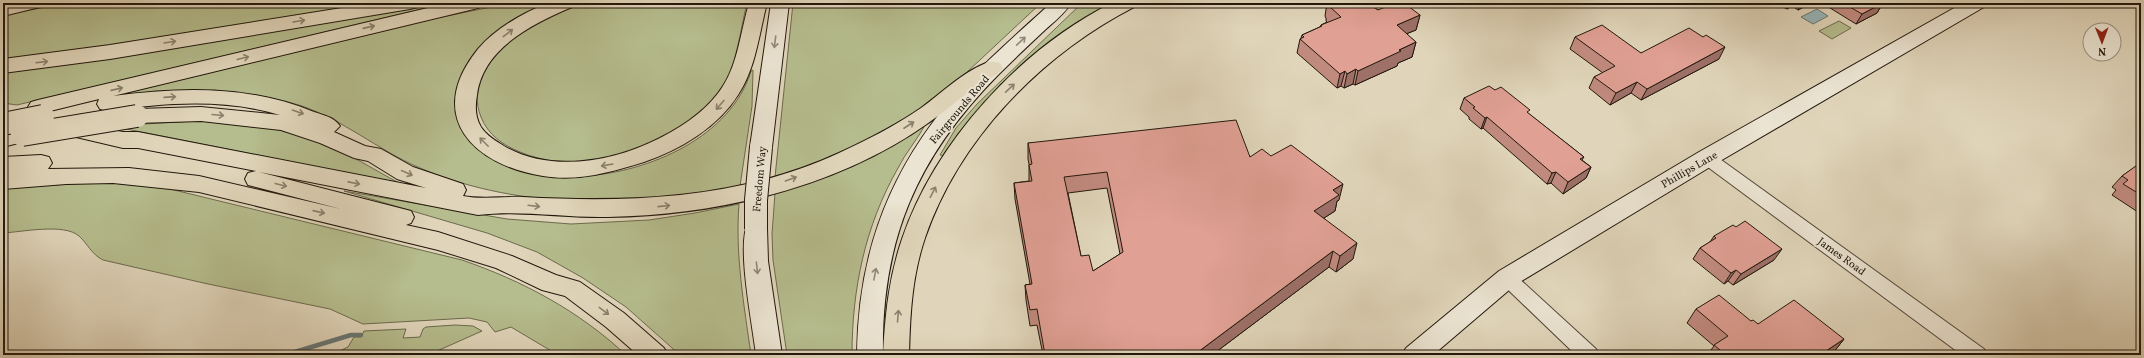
<svg xmlns="http://www.w3.org/2000/svg" width="2144" height="358" viewBox="0 0 2144 358" font-family="Vollkorn,serif">
<rect width="100%" height="100%" fill="#e0d5ba"/>
<filter id="stains"><feTurbulence type="fractalNoise" baseFrequency=".005" numOctaves="4"/><feColorMatrix values="0 0 0 0 .2 0 0 0 0 .09 0 0 0 0 .02 0 0 0 .5 -.17"/></filter>
<radialGradient id="worn" r=".72"><stop offset=".6" stop-color="#630" stop-opacity="0"/><stop offset="1" stop-color="#630" stop-opacity=".3"/></radialGradient>
<path fill="#b5bc8d" stroke="#6c6a4d" d="M67 3H389L3 62V15Z
M447 3 17 105 3 103V72L63 65Z
M511 3H554L543 7 461 85 491 158C499 162 509 168 518 170 535 173 569 177 585 176 649 172 731 137 751 71L753 70 752 106 740 186C633 208 513 211 411 164 371 145 336 115 292 103 237 88 166 96 109 97L437 18Z
M586 3H747C739 36 735 78 713 105 708 110 659 143 652 145 645 148 637 150 629 152 619 155 608 159 597 160 572 164 543 162 520 152 503 145 488 135 481 117 458 60 543 15 586 3Z
M793 3H1041L936 101 917 115 824 161 775 177Z
M1082 3H1121L1088 21 945 156 940 155 956 128 977 104Z
M1839 21 1851 28 1832 39 1819 31Z
M194 121C237 122 280 127 320 142 348 153 373 169 399 183L111 126Z
M922 126 924 127C916 141 905 154 898 168 865 226 852 289 852 355H787L773 260 772 234 775 193Z
M105 182 170 189 462 260C523 281 579 311 626 355H558L511 327 495 332 487 322 469 318 363 324 330 309 208 284 103 260C91 254 88 244 79 236 64 223 22 232 3 233V188Z
M344 191 507 219 571 224 649 220 695 213 739 204C735 254 744 305 751 355H680L626 307 583 278 537 252 487 233Z
M455 325 473 326 482 331 428 355H331L348 347 354 337H361L364 331 406 329 403 338 420 337 423 329 426 327Z"/>
<path fill="#97b6b9" stroke="#687774" d="M1817 9 1828 16 1813 24 1801 17Z"/>
<g fill="none" stroke-linecap="round" stroke-linejoin="round">
<path stroke="#687774" stroke-width="4.5" d="M285 355 351 335H361"/>
<defs>
<path id="street" d="M1707 152 1713 154 1984 349 1987 355H1962L1701 162 1699 158 1701 154Z
M1507 271 1513 273 1596 349 1599 355H1576L1501 283 1498 278 1501 273Z"/>
<path id="secondary" d="M771 3H789L772 147 769 152 761 155 753 152 750 147Z
M1051 3H1071C1065 13 1055 21 1046 29 1030 44 1014 59 998 75 917 157 881 240 883 355H857C858 261 884 183 943 109 975 70 1014 37 1051 3Z
M1963 3H1986L1984 7 1715 164 1515 285 1433 355H1402L1406 348 1499 271 1699 152Z
M756 220 764 223 767 229 768 261 782 355H756C753 327 736 245 748 223Z"/>
<path id="highway" d="M7 3H42L40 7 3 16V4Z
M373 3H419L417 7 410 9 110 59 3 73V59L110 45Z
M449 3H483L481 7 474 9 113 96C180 87 249 85 314 112 323 115 334 117 340 126L334 132 365 146 381 149 413 167 463 184 466 190 463 196C483 200 503 196 523 197 631 203 739 199 839 153 867 140 895 126 921 108 942 93 961 73 986 63 991 61 995 62 1000 63L1003 68C998 76 987 79 979 85 968 92 958 100 947 109 853 184 726 215 608 217 564 218 521 210 478 215L259 172 411 211 414 217 411 223 406 225 438 232 512 256 556 275 580 282 624 313 664 348 668 355H638L606 327 565 296 542 290 496 268 438 250 199 192 113 183 66 184 3 189V157L41 155 49 157 52 163 48 169 129 168 199 176 341 209 248 185 245 179 248 173 256 171 138 148H123L59 133 55 128 59 123 66 121 123 132H138L426 188 397 179 368 161 354 158 320 143 281 130 201 121 137 123 130 121 127 116 130 111 137 109 201 107 280 115C223 98 164 103 107 111L100 109 97 104 99 99 38 114 31 112 28 107 31 102 38 100Z
M548 3H574L572 7C532 24 483 48 477 95 475 106 475 117 481 127 487 136 496 141 504 146 550 173 612 162 658 139 682 127 708 110 723 86 738 63 741 30 749 3H767C759 34 756 68 738 95 718 127 680 150 644 162 612 172 577 182 543 176 473 165 424 116 478 49 496 28 523 13 548 3Z
M1112 3H1136L1134 7C1041 55 959 139 925 238 912 276 910 315 909 355H883C885 315 889 277 902 239 935 142 1020 49 1112 3Z
M22 128 30 130 33 135 30 140 3 147V131Z"/>
</defs>
<use href="#street" stroke="#524738" stroke-width="2"/>
<use href="#secondary" stroke="#22180d" stroke-width="2"/>
<use href="#highway" stroke="#22180d" stroke-width="2"/>
<use href="#street" fill="#ebe4d2" fill-rule="evenodd"/>
<use href="#secondary" fill="#ebe4d2" fill-rule="evenodd"/>
<use href="#highway" fill="#e0d5ba" fill-rule="evenodd"/>
<defs>
<path id="secondary-bridge" d="M756 229V200L761 147"/>
<path id="highway-bridge" d="M3 124 43 116
M22 135 137 116"/>
</defs>
<use href="#secondary-bridge" stroke="#22180d" stroke-width="24" stroke-linecap="butt"/>
<use href="#highway-bridge" stroke="#22180d" stroke-width="24" stroke-linecap="butt"/>
<use href="#secondary-bridge" stroke="#ebe4d2" stroke-width="22"/>
<use href="#highway-bridge" stroke="#e0d5ba" stroke-width="22"/>
</g>
<path fill="#c18a7f" stroke="#22180d" fill-rule="evenodd" d="M1327 3H1367L1378 10 1420 15 1416 30 1406 34 1416 42 1412 57 1398 63 1397 66 1355 85 1353 84 1344 88 1341 86 1337 88 1297 53 1300 39 1301 38 1302 35 1320 27 1321 25 1327 22 1326 21V18L1325 16Z
M1775 3H1811L1798 10 1792 6 1787 9Z
M1822 3H1883L1877 13 1856 24Z
M1575 37 1641 53 1719 59 1641 100 1631 93 1610 105 1589 88 1594 77 1603 73 1570 49Z
M1495 90 1529 114 1584 157 1582 160 1591 167 1586 178 1563 194 1551 183 1547 184 1483 128 1481 129 1469 119V117L1460 109 1464 98Z
M1028 143 1250 157 1271 156 1339 200 1337 201 1335 211 1324 218 1353 259 1336 272 1329 267 1212 355H1043L1037 325 1030 326 1026 300 1025 285 1030 284 1015 199 1014 183 1029 181V164L1028 159ZM1107 188 1120 254 1093 271 1081 256 1068 193Z
M2141 163V214L2112 195 2116 190 2112 187 2122 176Z
M1714 236 1774 260 1733 285 1728 281 1724 284 1693 259 1700 248 1710 242Z
M1696 309 1751 321 1758 324 1844 339 1833 353 1830 355H1707L1714 346 1687 323Z"/>
<path fill="#9d7068" stroke="#22180d" d="M1790 3H1794L1792 6 1787 9Z
M1801 3H1811L1798 10Z
M1883 3 1877 13 1856 24 1862 14Z
M1420 15 1416 30 1393 39 1397 25Z
M1416 42 1412 57 1398 63 1397 66 1355 85 1358 71 1399 50Z
M1725 47 1719 59 1641 100 1647 89Z
M1356 69 1353 84 1344 88 1347 74Z
M1345 71 1341 86 1337 88 1340 74Z
M1637 82 1631 93 1610 105 1616 93Z
M1487 117 1483 128 1481 129 1485 118Z
M1591 167 1586 178 1563 194 1568 182Z
M1556 172 1551 183 1547 184 1552 173Z
M1343 184 1339 200 1337 201 1335 211 1310 227 1314 211 1333 190Z
M1357 243 1353 259 1336 272 1340 256Z
M1782 249 1774 260 1733 285 1741 274Z
M1333 251 1329 267 1212 355H1194Z
M1736 270 1728 281 1724 284 1731 273Z
M1844 339 1833 353 1830 355H1820Z"/>
<path fill="#e0a094" stroke="#22180d" fill-rule="evenodd" d="M1329 3H1367L1378 10 1395 3H1404L1420 15 1397 25 1416 42 1399 50 1401 51 1358 71 1356 69 1347 74 1345 71 1340 74 1300 39 1304 37 1302 35 1322 26 1321 25 1341 17 1329 6 1332 5Z
M1843 3H1883L1862 14Z
M1602 25 1641 53 1689 28 1703 37 1706 35 1725 47 1647 89 1637 82 1616 93 1594 77 1615 66 1575 37Z
M1489 86 1495 90 1501 87 1530 110 1527 112 1584 157 1580 159 1591 167 1568 182 1556 172 1552 173 1487 117 1485 118 1473 108 1475 107 1464 98Z
M1236 120 1250 157 1262 149 1271 156 1291 145 1343 184 1333 190 1339 195 1314 211 1357 243 1340 256 1333 251 1194 355H1045L1037 309 1030 310 1025 285 1032 284 1014 183 1032 181 1029 165 1032 164 1028 143ZM1107 172 1123 252 1093 271 1089 255 1081 256 1064 177Z
M2140 163H2141V195L2123 184 2128 180 2122 176Z
M1745 221 1782 249 1741 274 1736 270 1731 273 1700 248 1716 238 1714 236 1733 225 1736 227Z
M1719 295 1751 321 1753 320 1758 324 1794 300 1844 339 1820 355H1711L1720 350 1714 345 1728 336 1696 309Z"/>
<defs><path id="oneway-shaft" d="M-6 0H5M1.5-3L5.5 0L1.5 3" fill="none" stroke-width="1.6" stroke-linecap="round" stroke-linejoin="round"/></defs>
<g stroke="#8a806c">
<use href="#oneway-shaft" transform="translate(299 21) rotate(-9)"/>
<use href="#oneway-shaft" transform="translate(369 27) rotate(-13)"/>
<use href="#oneway-shaft" transform="translate(508 33) rotate(-38)"/>
<use href="#oneway-shaft" transform="translate(170 42) rotate(-9)"/>
<use href="#oneway-shaft" transform="translate(243 58) rotate(-14)"/>
<use href="#oneway-shaft" transform="translate(42 62) rotate(-7)"/>
<use href="#oneway-shaft" transform="translate(1010 88) rotate(-43)"/>
<use href="#oneway-shaft" transform="translate(117 89) rotate(-13)"/>
<use href="#oneway-shaft" transform="translate(170 97) rotate(-4)"/>
<use href="#oneway-shaft" transform="translate(720 105) rotate(131)"/>
<use href="#oneway-shaft" transform="translate(298 112) rotate(19)"/>
<use href="#oneway-shaft" transform="translate(218 115) rotate(5)"/>
<use href="#oneway-shaft" transform="translate(909 125) rotate(-33)"/>
<use href="#oneway-shaft" transform="translate(484 142) rotate(-135)"/>
<use href="#oneway-shaft" transform="translate(607 165) rotate(170)"/>
<use href="#oneway-shaft" transform="translate(407 173) rotate(24)"/>
<use href="#oneway-shaft" transform="translate(791 179) rotate(-20)"/>
<use href="#oneway-shaft" transform="translate(354 183) rotate(11)"/>
<use href="#oneway-shaft" transform="translate(281 185) rotate(14)"/>
<use href="#oneway-shaft" transform="translate(933 192) rotate(-63)"/>
<use href="#oneway-shaft" transform="translate(534 206) rotate(7)"/>
<use href="#oneway-shaft" transform="translate(664 206) rotate(-6)"/>
<use href="#oneway-shaft" transform="translate(319 212) rotate(13)"/>
<use href="#oneway-shaft" transform="translate(604 311) rotate(37)"/>
<use href="#oneway-shaft" transform="translate(898 316) rotate(-85)"/>
</g>
<g stroke="#918879">
<use href="#oneway-shaft" transform="translate(1021 41) rotate(-43)"/>
<use href="#oneway-shaft" transform="translate(775 42) rotate(97)"/>
<use href="#oneway-shaft" transform="translate(757 268) rotate(84)"/>
<use href="#oneway-shaft" transform="translate(875 274) rotate(-79)"/>
</g>
<g text-anchor="middle" stroke-width="4" stroke-linejoin="round" paint-order="stroke">
<g font-size="11" fill="#22180d" stroke="#ebe4d2">
<text transform="translate(959 109) rotate(-50)" y="4">Fairgrounds Road</text>
<text transform="translate(1689 169) rotate(-30)" y="4">Phillips Lane</text>
<text transform="translate(759 179) rotate(-85)" y="4">Freedom Way</text>
<text transform="translate(1842 256) rotate(36)" y="4">James Road</text>
</g>
</g>
<rect width="2144" height="358" fill="none" stroke="#e0d5ba" stroke-width="16"/>
<rect x="4" y="4" width="2136" height="350" fill="none" stroke="#22180d" stroke-width="2"/>
<rect x="8" y="8" width="2128" height="342" fill="none" stroke="#22180d"/>
<g transform="translate(2102 42) rotate(179)"><circle r="19" fill="#ebe4d2" stroke="#9b9283"/>
<path d="M0-3L7 15L0 10L-7 15Z" fill="#8f2418"/>
<text y="-6" font-size="11" font-weight="bold" text-anchor="middle" fill="#22180d">N</text>
</g>
<rect width="100%" height="100%" filter="url(#stains)"/>
<rect width="100%" height="100%" fill="url(#worn)"/>
</svg>
